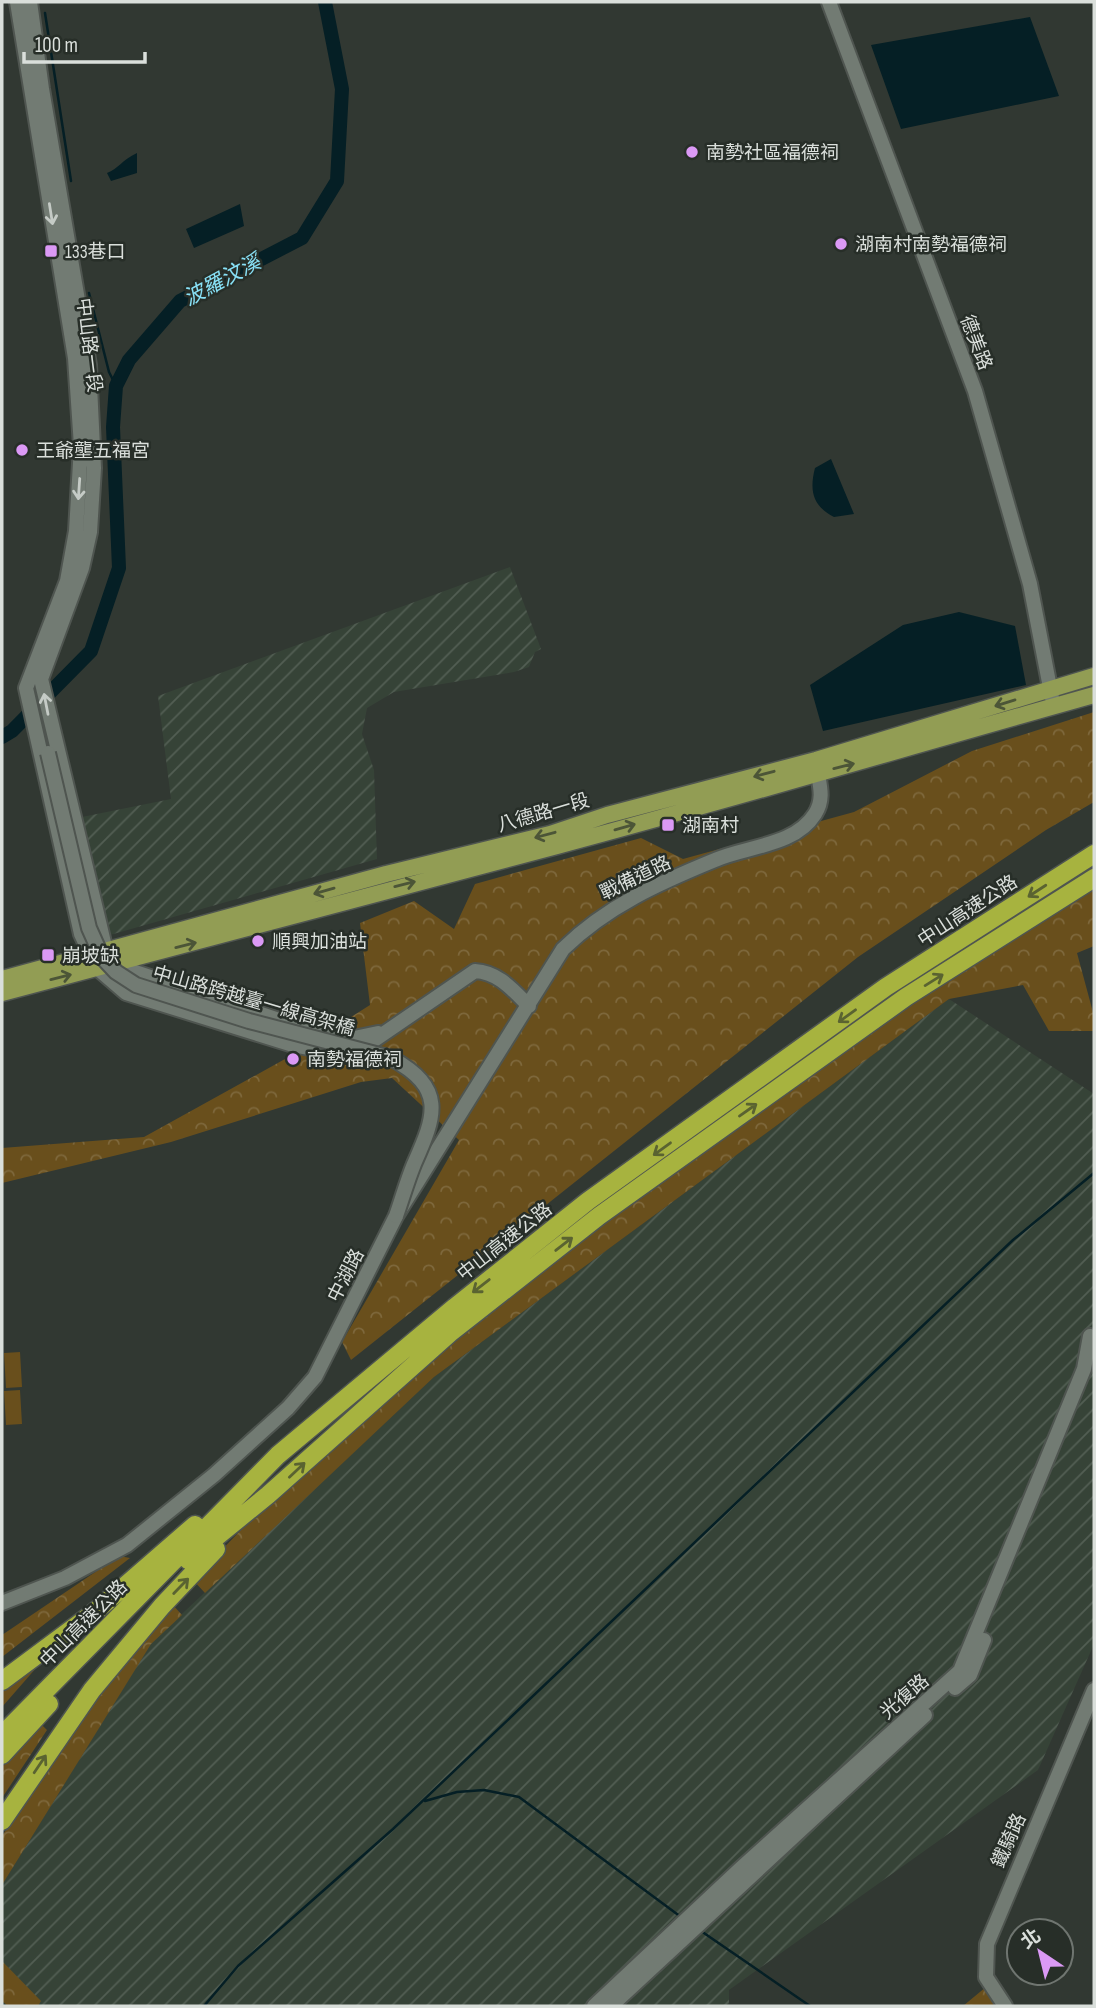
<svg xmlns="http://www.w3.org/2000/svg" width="1096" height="2008" viewBox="0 0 1096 2008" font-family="'Sofia Sans Condensed','Noto Sans TC',sans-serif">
<defs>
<pattern id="industrial-furrows" width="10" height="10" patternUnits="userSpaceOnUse" patternTransform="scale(1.75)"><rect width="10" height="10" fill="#364337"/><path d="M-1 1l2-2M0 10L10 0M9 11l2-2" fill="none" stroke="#525e53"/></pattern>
<pattern id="forest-crowns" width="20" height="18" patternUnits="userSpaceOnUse" patternTransform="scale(1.75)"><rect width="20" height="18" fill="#694f1c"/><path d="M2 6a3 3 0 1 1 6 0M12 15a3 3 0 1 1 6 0" fill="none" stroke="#7e683c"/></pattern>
</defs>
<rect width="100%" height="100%" fill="#313832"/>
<path fill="url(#industrial-furrows)" d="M510 567 541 649 535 652 529 667 514 672 394 692 367 708 362 734 374 770 377 859 110 935 82 817 171 799 158 696Z
M949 999 1094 1094V1644L1038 1770 729 1990V2006H2V1885L151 1643 434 1377Z"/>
<path fill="url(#forest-crowns)" d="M1094 712V802L1046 830 858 957 351 1360 342 1342 459 1140 392 1078 361 1082 171 1142 2 1183V1148L144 1137 285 1059 370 1005 360 923 414 901 454 929 475 884 641 838 683 859 854 812 972 751Z
M1094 888V946L1077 953 1094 1016V1031H1049L1023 985 949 999 434 1377 205 1593 193 1580 305 1463 452 1334 725 1134 942 980Z
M119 1556 130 1558 2 1657V1635Z
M172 1604 182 1615 151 1644 2 1885V1836L86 1708Z
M37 1667 2 1707V1687Z
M40 1723 47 1730 2 1798V1767Z
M2 1961 41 2001 38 2006H8L2 2001Z
M986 1987 998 2006H963Z"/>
<path fill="#694f1c" d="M20 1352 22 1387 6 1388 4 1353Z
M20 1390 22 1424 6 1425 4 1391Z"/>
<path fill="#051f25" d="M1030 17 1059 96 901 129 871 45Z
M137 153V173L111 181 107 173C118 169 122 160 137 153Z
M240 204 244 226 194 248 186 229Z
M831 459 854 514 834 517C813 506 809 491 815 468Z
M959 612 1015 626 1026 685 823 731 810 685 903 625Z"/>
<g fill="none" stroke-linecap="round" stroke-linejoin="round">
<path stroke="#051f25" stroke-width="2.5" d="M45 13 71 181
M89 293 109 372 116 386
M425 1801 457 1792 484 1790 519 1797 681 1917
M701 1931 810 2006
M204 2006 238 1966 393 1829 1013 1240 1094 1173"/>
<path stroke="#051f25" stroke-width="14" d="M2 737 12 731 91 651 119 568 113 427 116 386 129 360 180 301 302 238 337 181 342 89 325 2"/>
<defs>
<path id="secondary" d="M17 2 75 358 81 446 76 531 67 581 26 688 81 934 97 968 126 993 293 1045 342 1054 367 1045 475 971C498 972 513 990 529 1006
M30 2 42 89 89 365 94 468 90 532 82 568 41 679 106 951 132 971 297 1026 354 1038 378 1033
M829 2 975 391 1030 584 1052 698
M2 1603 65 1578 127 1545 214 1475 288 1408 315 1377 396 1216 563 949C607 906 659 883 715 860 747 846 795 846 815 814 826 797 818 781 816 762
M955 1688 970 1675 984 1640
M594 2006 741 1868 960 1671 1084 1369 1090 1336
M611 2006 925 1715
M1005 2006 986 1977 987 1944 1094 1690"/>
<path id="primary" d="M2 979 386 874 550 834 607 815 816 760 1094 676
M2 993C187 943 372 896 557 846 737 798 915 745 1094 695"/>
<path id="highway" d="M188 1560 268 1495 450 1333 599 1216 906 997 1094 878
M2 1681 96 1611 195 1525
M2 1735 278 1455 455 1307 588 1201 886 987 1094 854
M2 1755 49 1704
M2 1821 92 1690 162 1606 216 1549"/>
</defs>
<use href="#secondary" stroke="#4f5550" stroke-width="18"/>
<use href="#primary" stroke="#4f5550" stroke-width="19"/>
<use href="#highway" stroke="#4f5550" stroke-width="21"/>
<use href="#secondary" stroke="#727b73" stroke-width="14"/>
<use href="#primary" stroke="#929d54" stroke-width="16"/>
<use href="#highway" stroke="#a7b33f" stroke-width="18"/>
<defs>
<path id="secondary-bridge" d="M48 753 89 928 102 957 116 972 136 985 249 1021 391 1058C446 1088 436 1115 414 1164 407 1181 402 1199 396 1216"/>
</defs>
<use href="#secondary-bridge" stroke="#4f5550" stroke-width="18" stroke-linecap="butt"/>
<use href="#secondary-bridge" stroke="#727b73" stroke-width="14"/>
</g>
<defs><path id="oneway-shaft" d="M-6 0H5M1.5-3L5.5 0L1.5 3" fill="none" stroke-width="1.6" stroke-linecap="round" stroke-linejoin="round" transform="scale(1.75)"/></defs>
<g stroke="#c5cbc6">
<use href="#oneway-shaft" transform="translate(51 214) rotate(81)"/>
<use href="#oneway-shaft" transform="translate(79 489) rotate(94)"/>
<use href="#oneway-shaft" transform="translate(46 704) rotate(-101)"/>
</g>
<g stroke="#4c5537">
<use href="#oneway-shaft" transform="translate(1005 703) rotate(163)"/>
<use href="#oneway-shaft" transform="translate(844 766) rotate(-14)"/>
<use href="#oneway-shaft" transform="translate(764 774) rotate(165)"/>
<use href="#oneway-shaft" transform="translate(625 827) rotate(-16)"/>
<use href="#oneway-shaft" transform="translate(545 835) rotate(165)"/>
<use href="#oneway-shaft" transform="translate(405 884) rotate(-14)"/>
<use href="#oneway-shaft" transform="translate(324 891) rotate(164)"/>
<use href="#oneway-shaft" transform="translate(186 945) rotate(-14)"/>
<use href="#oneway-shaft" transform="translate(61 977) rotate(-14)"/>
</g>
<g stroke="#5a6331">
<use href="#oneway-shaft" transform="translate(1037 891) rotate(147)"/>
<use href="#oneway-shaft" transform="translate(934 980) rotate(-32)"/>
<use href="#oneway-shaft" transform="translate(847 1016) rotate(144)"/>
<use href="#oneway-shaft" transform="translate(748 1110) rotate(-35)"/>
<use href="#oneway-shaft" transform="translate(662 1149) rotate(144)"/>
<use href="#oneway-shaft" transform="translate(564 1244) rotate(-38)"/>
<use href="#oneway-shaft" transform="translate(481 1286) rotate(142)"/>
<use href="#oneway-shaft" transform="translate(297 1470) rotate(-43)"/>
<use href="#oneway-shaft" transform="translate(181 1586) rotate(-46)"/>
<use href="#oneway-shaft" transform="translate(40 1764) rotate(-56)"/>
</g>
<g fill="#db99f5" stroke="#272e28" stroke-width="2.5">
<circle cx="692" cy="152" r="7"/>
<circle cx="841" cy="244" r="7"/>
<rect x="44" y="244" width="14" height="14" rx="3.5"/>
<circle cx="22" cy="450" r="7"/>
<rect x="661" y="818" width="14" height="14" rx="3.5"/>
<circle cx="258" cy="941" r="7"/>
<rect x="41" y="948" width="14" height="14" rx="3.5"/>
<circle cx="293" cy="1059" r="7"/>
</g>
<g text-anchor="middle" stroke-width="5" stroke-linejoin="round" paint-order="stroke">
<g font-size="19" fill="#dadfdb" stroke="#272e28" text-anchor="start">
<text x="706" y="159">南勢社區福德祠</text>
<text x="855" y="251">湖南村南勢福德祠</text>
<text x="65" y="258">133巷口</text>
<text x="36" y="457">王爺壟五福宮</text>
<text x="682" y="832">湖南村</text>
<text x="272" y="948">順興加油站</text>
<text x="62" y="962">崩坡缺</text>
<text x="307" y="1066">南勢福德祠</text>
</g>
<g font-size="19" fill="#dadfdb" stroke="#272e28">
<text transform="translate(977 342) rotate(69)" y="7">德美路</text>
<text transform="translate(90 345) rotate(83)" y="7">中山路一段</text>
<text transform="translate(543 812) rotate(-16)" y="7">八德路一段</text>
<text transform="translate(635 877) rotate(-26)" y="7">戰備道路</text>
<text transform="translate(967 910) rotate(-33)" y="7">中山高速公路</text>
<text transform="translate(254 1000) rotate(16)" y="7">中山路跨越臺一線高架橋</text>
<text transform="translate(504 1241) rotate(-38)" y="7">中山高速公路</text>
<text transform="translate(345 1275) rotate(-63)" y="7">中湖路</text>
<text transform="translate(83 1623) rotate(-45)" y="7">中山高速公路</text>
<text transform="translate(904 1696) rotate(-41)" y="7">光復路</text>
<text transform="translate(1008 1840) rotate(-66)" y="7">鐵騎路</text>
</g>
<g font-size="21" font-style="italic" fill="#88e1f7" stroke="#272e28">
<text transform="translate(222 280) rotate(-28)" y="7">波羅汶溪</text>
</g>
</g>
<rect width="1096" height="2008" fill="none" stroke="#dadfdb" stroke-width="7"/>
<g transform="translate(1040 1952) rotate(325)"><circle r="33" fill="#272e28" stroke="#6f7570" stroke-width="2"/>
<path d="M0-5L12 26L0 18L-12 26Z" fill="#db99f5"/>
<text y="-10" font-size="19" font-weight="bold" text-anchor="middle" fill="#dadfdb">北</text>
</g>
<path d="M24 52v10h121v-10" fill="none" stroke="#dadfdb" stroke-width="3.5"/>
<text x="35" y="52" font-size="21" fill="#dadfdb" stroke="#272e28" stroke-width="5" paint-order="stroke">100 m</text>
</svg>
